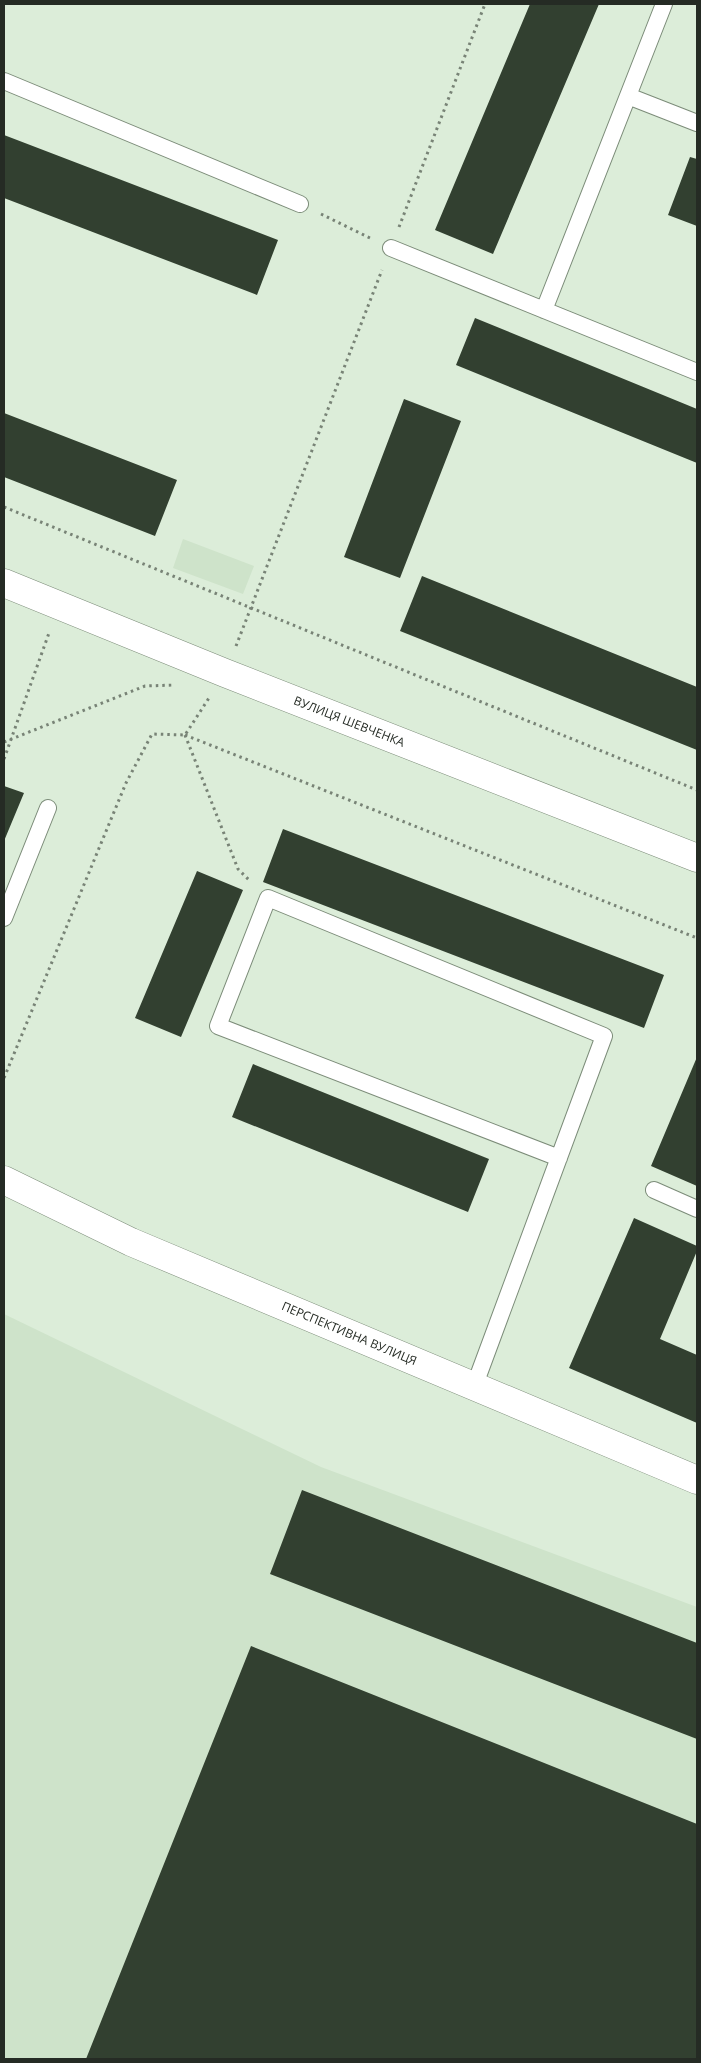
<svg xmlns="http://www.w3.org/2000/svg" width="701" height="2063" viewBox="0 0 701 2063" font-family="'Open Sans',sans-serif">
<rect width="100%" height="100%" fill="#dcedd9"/>
<path fill="#cee3ca" d="M183 539 254 566 243 594 173 568Z
M4 1314 321 1467 697 1607V2059H4Z"/>
<path fill="#324030" d="M530 4H599L493 254 435 230Z
M4 135 278 240 257 295 4 198Z
M690 157 697 159V226L668 215Z
M475 318 697 409V463L456 365Z
M404 399 461 421 400 578 344 557Z
M4 413 177 480 155 536 4 477Z
M422 576 697 687V750L400 631Z
M4 786 24 793 4 841Z
M283 829 664 975 644 1028 263 882Z
M197 871 243 890 181 1037 135 1018Z
M697 1057V1186L651 1166Z
M253 1064 489 1159 468 1212 232 1117Z
M634 1218 697 1246V1251L660 1339 697 1355V1423L569 1368Z
M302 1490 697 1643V1739L270 1574Z
M251 1646 697 1824V2059H86Z"/>
<g fill="none" stroke-linecap="round" stroke-linejoin="round">
<defs>
<path id="service" d="M4 81 300 204
M628 96 697 123
M391 248 697 372
M544 310 664 4
M4 918 48 808
M654 1190 697 1209
M474 1387 604 1036 268 898 218 1026 559 1158"/>
<g id="minor">
<path id="s1" d="M4 1180 131 1242 697 1480"/>
</g>
<g id="tertiary">
<path id="s2" d="M4 583 225 673 697 858"/>
</g>
</defs>
<use href="#service" stroke="#7c8c79" stroke-width="18"/>
<use href="#minor" stroke="#7c8c79" stroke-width="29"/>
<use href="#tertiary" stroke="#7c8c79" stroke-width="29"/>
<path stroke="#788376" stroke-width="3" stroke-dasharray="2.5 4" stroke-linecap="butt" d="M321 214 372 239
M399 227 485 4
M4 507 697 790
M236 646 382 270
M185 735 697 938
M185 735 238 869 251 882
M4 742 145 686 175 685
M4 759 49 633
M4 1078 126 783 152 734 185 735 209 698"/>
<use href="#service" stroke="#fff" stroke-width="16"/>
<use href="#minor" stroke="#fff" stroke-width="28"/>
<use href="#tertiary" stroke="#fff" stroke-width="28"/>
</g>
<g text-anchor="middle" stroke-width="5" stroke-linejoin="round" paint-order="stroke">
<g font-size="12" fill="#252b24" stroke="#e9fbe6">
<text dy="4" stroke="none"><textPath href="#s2" startOffset="372">ВУЛИЦЯ ШЕВЧЕНКА</textPath></text>
<text dy="4" stroke="none"><textPath href="#s1" startOffset="378">ПЕРСПЕКТИВНА ВУЛИЦЯ</textPath></text>
</g>
</g>
<rect width="701" height="2063" fill="none" stroke="#252b24" stroke-width="10"/>
</svg>
